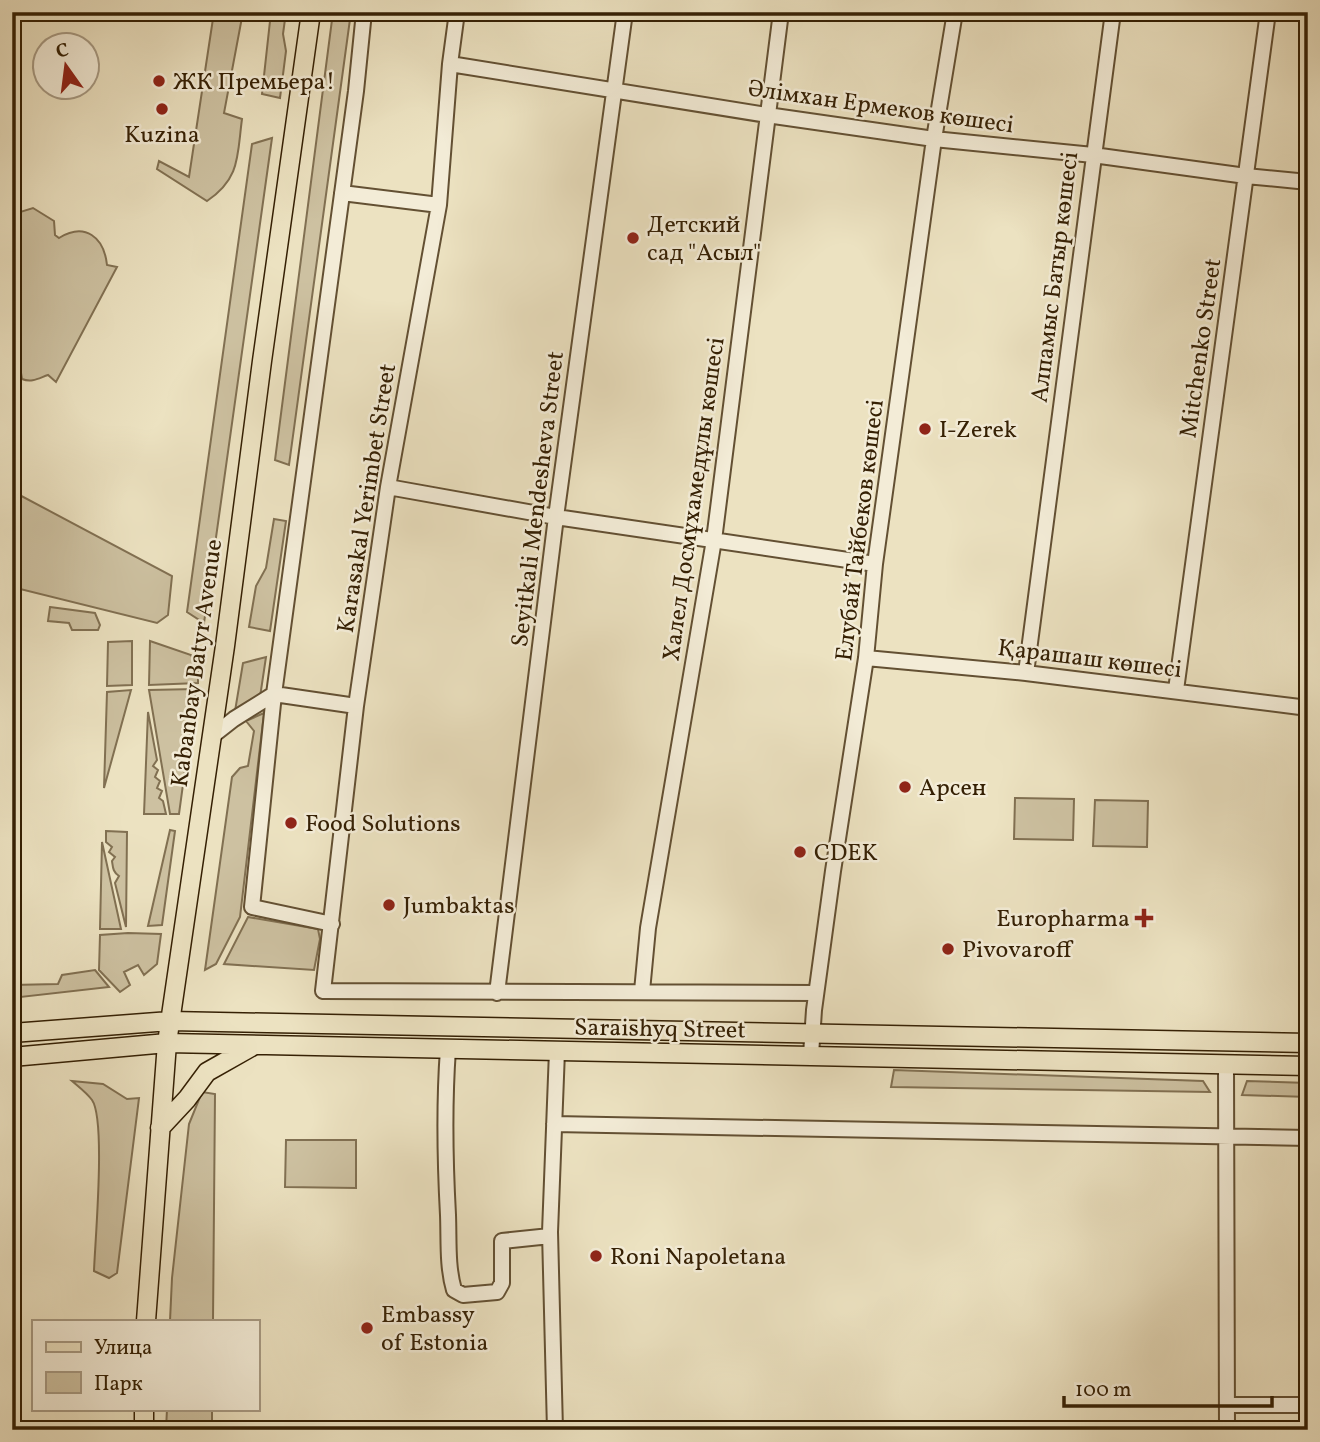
<svg xmlns="http://www.w3.org/2000/svg" width="1320" height="1442" viewBox="0 0 1320 1442" font-family="Vollkorn,serif">
<rect width="100%" height="100%" fill="#ece2c1"/>
<filter id="stains"><feTurbulence type="fractalNoise" baseFrequency=".00286" numOctaves="4"/><feColorMatrix values="0 0 0 0 .2 0 0 0 0 .09 0 0 0 0 .02 0 0 0 .5 -.17"/></filter>
<radialGradient id="worn" r=".72"><stop offset=".6" stop-color="#630" stop-opacity="0"/><stop offset="1" stop-color="#630" stop-opacity=".3"/></radialGradient>
<path fill="#cdc1a1" stroke="#817052" stroke-width="2" d="M214 12H243L224 113 242 119C237 155 241 178 207 201L157 169 159 161 189 177Z
M271 12H286L283 34 286 51 280 98 262 94Z
M333 12H351L289 465 275 460Z
M272 138 204 623 187 612 252 144Z
M33 208 54 221 55 235 59 238C85 222 104 237 107 265L117 267 56 382 48 375C39 378 32 383 22 379L20 367 12 365V221L20 212Z
M12 491 172 576 168 615 157 623 12 587Z
M274 519 286 521 270 631 249 627 256 586 266 568Z
M50 607 95 613 100 625 98 630H72L69 623 48 621Z
M132 641V685L107 686 108 642Z
M150 641 191 655 198 669V683L149 685Z
M266 657 260 697 235 711 243 663Z
M196 689 179 814H170L149 690Z
M131 690 104 788 107 692Z
M148 712 157 760 153 766 158 770 155 777 160 781 157 788 162 791 159 798 163 801 166 814H144Z
M264 713 240 917 216 964 205 970 232 777 240 768 248 766 254 731 246 721Z
M1015 798 1074 799 1073 840 1014 839Z
M1095 800 1148 801 1147 847 1093 846Z
M170 830 175 831 162 925 148 926Z
M106 831 127 832 126 927 115 883 119 876C113 872 113 868 112 861L115 857 109 852 112 847 106 842Z
M102 842 121 929H100Z
M248 917 318 929 320 939 314 970 224 964Z
M128 933 161 934 157 964 144 975 138 965 124 972 130 985 120 992 99 970 100 935Z
M95 970 109 987 12 998V985L58 984 62 975Z
M894 1070 1203 1081 1210 1092 891 1087Z
M72 1081 103 1084 127 1099 139 1098 117 1273 109 1278 94 1271C95 1241 106 1120 92 1100 87 1093 79 1087 72 1081Z
M1247 1081 1308 1083V1097L1242 1095Z
M202 1092 215 1094 213 1321H170L172 1278 189 1124Z
M286 1140H356V1188L285 1187Z
M167 1409H212V1430H166Z"/>
<g fill="none" stroke-linecap="round" stroke-linejoin="round">
<defs>
<path id="minor" d="M457 12 450 64 439 205 388 487 356 706 323 991 816 993
M450 64 767 115 934 139 1093 155 1246 176 1308 182
M342 193 439 205
M388 487 556 517 875 564
M866 658 1026 673 1308 708
M1026 673 1113 12
M1176 690 1268 12
M211 737 234 719 274 694 356 706
M332 924 252 907 274 694 356 91 364 12
M642 991 648 928 714 540 781 12
M497 993 556 517 625 12
M448 1049C444 1104 445 1160 448 1215 449 1240 447 1266 454 1290L463 1295 497 1292 502 1283V1241L550 1236
M811 1055 814 1010 833 871 866 658 875 564 934 139 955 12
M1226 1065 1227 1430
M554 1124 1308 1138
M1227 1405H1308
M555 1430 550 1232 557 1051"/>
<path id="major" d="M12 1033 170 1021 1308 1043
M12 1057 167 1043 1308 1066
M160 1128 187 1099 207 1072 253 1046
M146 1321 167 1043 225 646 262 361 311 12
M144 1430V1409"/>
</defs>
<use href="#minor" stroke="#635033" stroke-width="18"/>
<use href="#major" stroke="#352004" stroke-width="21"/>
<use href="#minor" stroke="#f3ecd7" stroke-width="14"/>
<use href="#major" stroke="#ece2c1" stroke-width="18"/>
</g>
<g fill="#8f2418" stroke="#f3ecd7" stroke-width="2.5">
<circle cx="159" cy="81" r="7"/>
<circle cx="162" cy="109" r="7"/>
<circle cx="633" cy="238" r="7"/>
<circle cx="925" cy="429" r="7"/>
<circle cx="905" cy="787" r="7"/>
<circle cx="291" cy="823" r="7"/>
<circle cx="800" cy="852" r="7"/>
<circle cx="389" cy="905" r="7"/>
<path d="M1140.5 907.5h7v7h7v7h-7v7h-7v-7h-7v-7h7z"/>
<circle cx="948" cy="949" r="7"/>
<circle cx="596" cy="1256" r="7"/>
<circle cx="367" cy="1328" r="7"/>
</g>
<g text-anchor="middle" stroke-width="5" stroke-linejoin="round" paint-order="stroke">
<g font-size="24" fill="#352004" stroke="#f3ecd7" text-anchor="start">
<text x="173" y="89">ЖК Премьера!</text>
<text x="162" y="142" text-anchor="middle">Kuzina</text>
<text x="647" y="232">Детский<tspan x="647" dy="28">сад "Асыл"</tspan></text>
<text x="939" y="437">I-Zerek</text>
<text x="919" y="795">Арсен</text>
<text x="305" y="831">Food Solutions</text>
<text x="814" y="860">CDEK</text>
<text x="403" y="913">Jumbaktas</text>
<text x="1130" y="926" text-anchor="end">Europharma</text>
<text x="962" y="957">Pivovaroff</text>
<text x="610" y="1264">Roni Napoletana</text>
<text x="381" y="1322">Embassy<tspan x="381" dy="28">of Estonia</tspan></text>
</g>
<g font-size="24" fill="#352004" stroke="#f3ecd7">
<text transform="translate(881 106) rotate(8)" y="8">Әлімхан Ермеков көшесі</text>
<text transform="translate(1054 277) rotate(-83)" y="8">Алпамыс Батыр көшесі</text>
<text transform="translate(1200 348) rotate(-82)" y="8">Mitchenko Street</text>
<text transform="translate(366 498) rotate(-81)" y="8">Karasakal Yerimbet Street</text>
<text transform="translate(537 499) rotate(-83)" y="8">Seyitkali Mendesheva Street</text>
<text transform="translate(693 499) rotate(-82)" y="8">Халел Досмұхамедұлы көшесі</text>
<text transform="translate(859 530) rotate(-83)" y="8">Елубай Тайбеков көшесі</text>
<text transform="translate(1090 658) rotate(7)" y="8">Қарашаш көшесі</text>
<text transform="translate(196 663) rotate(-82)" y="8">Kabanbay Batyr Avenue</text>
<text transform="translate(660 1028) rotate(1)" y="8">Saraishyq Street</text>
</g>
</g>
<rect width="1320" height="1442" fill="none" stroke="#ece2c1" stroke-width="42"/>
<rect x="14" y="14" width="1292" height="1414" fill="none" stroke="#352004" stroke-width="3.5"/>
<rect x="21" y="21" width="1278" height="1400" fill="none" stroke="#352004" stroke-width="2"/>
<rect x="32" y="1320" width="228" height="91" fill="#f3ecd7" stroke="#a79a83" stroke-width="2"/>
<rect x="46" y="1342" width="35" height="10" fill="#ece2c1" stroke="#a79a83" stroke-width="2"/>
<text x="94" y="1354" font-size="21" fill="#352004">Улица</text>
<rect x="46" y="1372" width="35" height="21" fill="#cdc1a1" stroke="#a79a83" stroke-width="2"/>
<text x="94" y="1390" font-size="21" fill="#352004">Парк</text>
<g transform="translate(66 66) rotate(346)"><circle r="33" fill="#f3ecd7" stroke="#a79a83" stroke-width="2"/>
<path d="M0-5L12 26L0 18L-12 26Z" fill="#8f2418"/>
<text y="-10" font-size="19" font-weight="bold" text-anchor="middle" fill="#352004">С</text>
</g>
<path d="M1064 1396v10h208v-10" fill="none" stroke="#352004" stroke-width="3.5"/>
<text x="1075" y="1396" font-size="21" fill="#352004" stroke="#f3ecd7" stroke-width="5" paint-order="stroke">100 m</text>
<rect width="100%" height="100%" filter="url(#stains)"/>
<rect width="100%" height="100%" fill="url(#worn)"/>
</svg>
